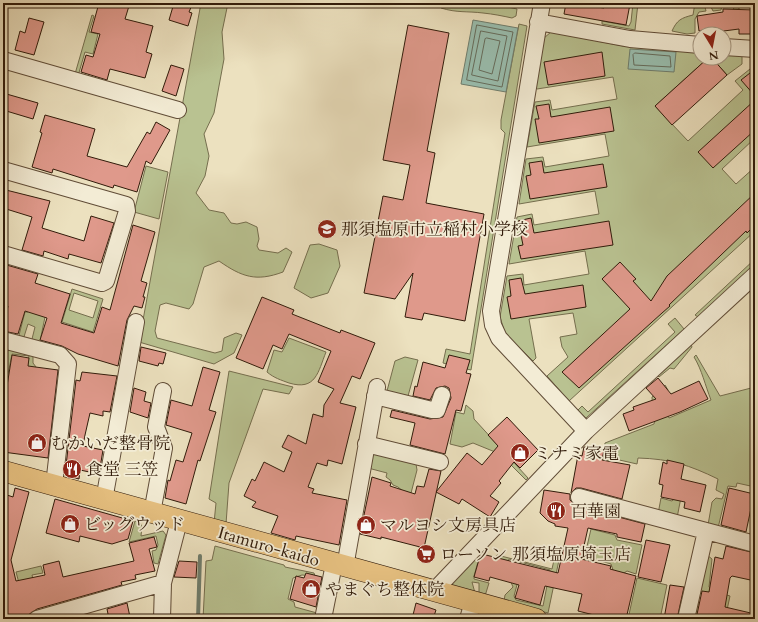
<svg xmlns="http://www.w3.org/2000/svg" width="758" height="622" viewBox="0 0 758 622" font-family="Cardo,'Noto Serif JP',serif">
<rect width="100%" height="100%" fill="#ece1bf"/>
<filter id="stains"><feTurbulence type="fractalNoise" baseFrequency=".005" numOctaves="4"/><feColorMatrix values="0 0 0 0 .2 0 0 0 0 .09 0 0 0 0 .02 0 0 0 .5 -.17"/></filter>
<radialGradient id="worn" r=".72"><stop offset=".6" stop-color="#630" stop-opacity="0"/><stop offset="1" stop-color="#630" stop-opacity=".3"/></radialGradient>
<path fill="#b9c291" stroke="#756e4e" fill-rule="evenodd" d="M201 3H228L222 32 224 59 214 113 204 134 209 156 205 176 196 193 209 210 224 213 231 223 237 224 246 222 257 227 259 239 257 246 259 250 278 253 286 248 292 252 283 272C256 282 242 277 219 261L204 267 193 304 189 309 166 303 160 305 155 331 157 338 215 353 222 351 224 338 236 333 242 335 234 353 214 364 139 342Z
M441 3H489L517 9 516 16 512 18C503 16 493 14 483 13 467 11 457 13 441 8Z
M633 3H638L635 30 602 24V21L629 26 631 22Z
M695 3H704L706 11 699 12 695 19V33L687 34 672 31C677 20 681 18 693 15Z
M709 3H755V7L743 6 738 9V24H736L733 5 722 6 721 10 713 11Z
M92 15 94 16 89 32 98 34 93 54 85 52 78 76 75 74Z
M519 24 527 26 471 370 443 363 446 349 470 354 505 133 501 129V120Z
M551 32 623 46 700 52V58H708L655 106 688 141 743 90 735 81 755 65V138L722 169 736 184 755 167V231L569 401 547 376 568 357 562 347 560 337 577 334 573 313 529 319 536 358 533 361 505 333 500 317 507 276 523 274 524 285 589 274 585 251 509 264 517 217 532 214 534 225 599 214 595 191 519 204 526 159 543 157 545 167 609 156 605 134 527 147 535 102 550 100 552 110 617 99 613 77 537 89 535 87 544 38Z
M724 54 742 55V64L727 75 712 58H724Z
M146 166 168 172 159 219 134 212Z
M319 244 337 250 340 266 328 293 311 298 294 288 310 245Z
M755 259V264L698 317 695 315Z
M36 286 45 317 39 346 31 343 35 327 28 324 23 340 18 339 25 312H28Z
M72 289 103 299 93 332 62 322ZM74 293 98 301 93 318 69 310Z
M675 318 684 329 586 418 577 411 582 406 588 412 675 332 668 324Z
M289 338 326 352C318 372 316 391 289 383 281 380 274 378 267 372L274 350 282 352Z
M691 344 692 347 674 369 670 368 659 377 658 376Z
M10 348 33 354V363L36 367 25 385 29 356 12 354 6 384 3 383C3 373 2 355 10 348Z
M696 355 720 396 755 387V487L737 483 736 487 728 486 718 528 708 525 712 502 716 498 722 499 724 494 716 490 718 479C689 465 671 459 638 458L637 464 615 459 610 460 603 492 598 491 605 443 654 424C657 415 652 407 652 397L665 385 668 390 659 398 669 418 711 400C705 385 702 370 694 357Z
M405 357 418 360 408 396 387 391 395 361Z
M229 371 293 387 289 394 263 389 229 483 226 524 214 523 216 503 209 499Z
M466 405 473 411 474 419 528 478 526 480 500 454 473 443 462 447 450 444 456 412 464 414Z
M373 449 416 464 417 470 410 497 398 487 393 485 390 480 386 477 387 473 368 468Z
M682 492 677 518 658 514 661 498 672 501Z
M135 521 139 522 142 526 141 536 163 531 166 535 158 564 154 563 152 551 156 550 158 545 156 536 129 542Z
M591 529 615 535 617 540 642 545 636 574 627 571 621 575 614 573 611 564 591 558 586 564 563 558 559 560 548 613 504 601 505 595 513 587 510 580 518 581 514 596 516 600 543 606 550 570 509 559 505 570 494 567 497 555 552 569 556 551 580 557 585 555Z
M215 546 284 565 285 567 314 573 315 576 302 575 293 578 288 599 294 602 295 607 317 613V619H203L206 561 212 560Z
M481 551 474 576V579L489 583 485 596 479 594V583L472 582 475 593 449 586Z
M707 555 712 559 709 587 712 590 730 596 727 610 711 595 701 592 698 594 697 601 698 604 703 605 700 619H690Z
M41 566 43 573 32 575 36 592 23 598 16 572Z
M637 578 667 585 660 619H628Z"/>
<path fill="#99beaf" stroke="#6f7d6d" d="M473 20 518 28 506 92 461 84Z
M630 49 676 52 674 72 628 69Z"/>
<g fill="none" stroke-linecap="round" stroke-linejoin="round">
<path stroke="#656c5c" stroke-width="1" d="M477 25 513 32 502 87 467 80Z
M481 31 507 36 498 81 472 75Z
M487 38 500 41 492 74 479 70 485 39Z
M635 53 670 56 671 67 634 65 633 55Z"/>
<path stroke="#6f7d6d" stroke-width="4" d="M198 619 200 556"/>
</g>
<path fill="#df998b" stroke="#311b0a" d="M99 3H119L129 6 125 19 153 26 146 52 152 54 145 78 110 69 107 80 81 72 86 55 93 57 100 34 91 32Z
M174 3 192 5 189 12 192 13 188 26 169 20Z
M566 3 604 8 605 3 630 4 626 25 564 14Z
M723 9 755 10V34H739V29L716 32V28L699 31 697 16 723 12Z
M29 18 44 22 34 55 15 50 20 31 25 33Z
M408 25 449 33 427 151 435 153 426 203 484 214 465 321 424 313 422 320 405 317 413 273 395 299 364 293 383 196 403 200 410 165 383 160Z
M602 52 605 76 548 85 544 62Z
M708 58H712L727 75 672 125 655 106Z
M171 65 184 69 176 96 162 91Z
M750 73 755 79V96L741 80Z
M3 93 38 103 33 119 3 110Z
M755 100V130L713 168 698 152Z
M549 104 551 117 610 107 614 131 539 143 535 119H539L536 106Z
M45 115 95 129 87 156 127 167 147 132 150 134 156 122 170 130 151 164 146 161 137 192 114 185 113 188 53 169 52 173 32 167 42 133 40 132Z
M542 161 544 173 603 164 607 187 530 199 526 176 531 175 529 163Z
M6 190 50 201 42 228 84 241 91 216 114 223 101 263 69 254 68 259 44 251 43 256 22 250 32 217 3 208Z
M755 193V225L747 233 746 231 669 305 670 306 662 313 579 388 562 372 630 309 602 279 620 262 636 279 633 281 651 301 667 276Z
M531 218 534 233 609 221 613 245 521 259 518 246 523 245 518 221Z
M133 225 155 232 141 281 147 283 143 297H145L142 308 134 306 127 320 118 366 78 354 62 346 40 340 47 318 25 311 18 334 3 331 8 306 3 304V264L38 274 35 283 70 294 61 323 94 333 102 307 110 310Z
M521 278 525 294 583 285 586 307 511 319 507 297 511 296 509 280Z
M262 297 294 310 292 314 340 333 341 330 375 343 360 379 352 376 340 403 356 407 342 464 328 460 327 466 317 463 308 487 314 489 312 493 347 500 339 545 296 536 295 540 271 533 278 516 252 507 256 502 244 496 252 479 255 481 264 462 284 472 292 452 282 447 288 435 306 444 313 414 323 417 324 405 334 389 318 382 331 351 289 334 282 349 273 345 263 369 236 358Z
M141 347 166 353 163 364 159 363 158 366 139 361Z
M12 355 29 358 28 366 58 370 48 458 3 452V385L7 386Z
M449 355 470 360 466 373 471 374 461 411 456 410 445 454 410 445 415 423 390 417 392 410 430 419 443 417 451 398 449 388 445 386 436 388 430 400 413 396 415 386 417 387 423 362 445 368Z
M203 367 220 372 209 410 216 412 200 461 198 460 186 504 165 498 168 480 170 481 176 460 183 462 192 433 166 425 171 400 192 406Z
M82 372 117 376 110 412 103 411V416L90 413 85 435 83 446 103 450 99 474 80 470 79 479 67 476V474H65L76 380 80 381Z
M658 378 671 394 699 381 708 399 680 412 629 431 623 414 634 410 633 407 656 399 646 388Z
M134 388 146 392 144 401 151 403 148 418 130 412Z
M507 417 538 450 520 468 514 462 499 481 501 483 490 496 499 502 490 517 462 499 459 504 436 492 467 453 482 465 498 446 488 435Z
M584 447 604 450 602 460 630 465 622 499 581 488H576L571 493 578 455 582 456Z
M667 460 684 464 681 479 706 485 700 512 684 508 685 502 661 497 663 485 659 484 663 462 667 464Z
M429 469 441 471 424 548 381 537V539L360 534 372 477 391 483 390 486 415 494 417 486 424 487Z
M15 488 29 492 11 560 16 581 45 575 43 565 59 561 63 577 134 561 129 543 154 537 157 547 149 549 155 571 135 575 136 579 121 582 122 585 37 609 25 617 8 619 3 599V510L7 495 13 497Z
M729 488 754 494 746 532 721 525Z
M544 490 570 494V500L577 506 645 524 641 542 617 537V534L588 528 581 559 611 566 610 569 636 576 626 619H602V617L578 611 582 594 545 586 540 605 515 598 519 585 490 577 489 581 474 577 480 556 482 554 558 573 568 528 555 526V524L548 521 540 513Z
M55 499 133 521 128 539 112 544 80 536 79 542 46 533Z
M646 540 670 545 661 582 638 577Z
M726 546 755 553V581L732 576 730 578 725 607 755 614V619H696L702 591 709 592 715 557 723 559Z
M179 561 197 562 196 578 174 577Z
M306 573 322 577 316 607 290 599 296 576 304 578Z
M670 585 684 587 677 619H664Z
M127 603 130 617 109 619 107 609Z
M416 603 436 610 433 619H412Z"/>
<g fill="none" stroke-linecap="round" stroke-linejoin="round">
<defs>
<path id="minor" d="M542 3 491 311 493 325 499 338 586 431
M538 22 630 39 700 45
M724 47 755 49
M3 60 178 110
M3 170 126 205 127 211 106 281 102 283 3 254
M3 340 60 355 68 364 54 485
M375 396 432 410H437L442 395
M366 444 440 462
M579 497 706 531 686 619
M104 500 136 322
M152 513 164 448 156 427 163 391
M706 531 755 544
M345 567 377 387
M434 591 586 431 755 275
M37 619 163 583
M162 619 163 583 179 521
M323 619 334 564
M468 619 473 602"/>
<path id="major" d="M3 471 536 619"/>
</defs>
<use href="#minor" stroke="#604c37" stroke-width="18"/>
<use href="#major" stroke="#311b0a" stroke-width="22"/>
<use href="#minor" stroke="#f3ecd5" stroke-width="16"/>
<use href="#major" stroke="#e6c080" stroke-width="21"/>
</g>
<defs>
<symbol id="school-disc" viewBox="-11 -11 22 22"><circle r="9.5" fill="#8f2418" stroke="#f3ecd5"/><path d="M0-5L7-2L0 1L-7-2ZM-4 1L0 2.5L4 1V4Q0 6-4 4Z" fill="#fff"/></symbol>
<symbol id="shop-disc" viewBox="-11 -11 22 22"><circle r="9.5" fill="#8f2418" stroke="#f3ecd5"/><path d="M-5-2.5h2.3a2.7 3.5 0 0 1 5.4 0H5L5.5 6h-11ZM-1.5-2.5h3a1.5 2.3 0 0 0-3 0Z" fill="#fff"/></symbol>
<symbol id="restaurant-disc" viewBox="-11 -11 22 22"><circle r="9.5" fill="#8f2418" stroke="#f3ecd5"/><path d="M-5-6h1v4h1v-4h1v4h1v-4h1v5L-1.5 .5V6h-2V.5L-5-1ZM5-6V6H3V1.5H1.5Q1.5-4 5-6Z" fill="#fff"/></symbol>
<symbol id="supermarket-disc" viewBox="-11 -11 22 22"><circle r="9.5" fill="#8f2418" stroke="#f3ecd5"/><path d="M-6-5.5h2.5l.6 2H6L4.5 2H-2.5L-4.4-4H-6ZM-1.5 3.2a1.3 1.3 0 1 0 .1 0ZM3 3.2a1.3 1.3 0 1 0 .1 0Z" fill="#fff"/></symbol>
</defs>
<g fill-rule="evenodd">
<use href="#school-disc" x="316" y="218" width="22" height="22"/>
<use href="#shop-disc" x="26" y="432" width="22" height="22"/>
<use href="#shop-disc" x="509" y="442" width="22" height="22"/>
<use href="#restaurant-disc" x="61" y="458" width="22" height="22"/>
<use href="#restaurant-disc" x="545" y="500" width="22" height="22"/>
<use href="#shop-disc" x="59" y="513" width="22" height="22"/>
<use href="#shop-disc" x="355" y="514" width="22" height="22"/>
<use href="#supermarket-disc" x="415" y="543" width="22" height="22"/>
<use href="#shop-disc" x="300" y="578" width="22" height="22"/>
</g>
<g text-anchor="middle" stroke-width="3.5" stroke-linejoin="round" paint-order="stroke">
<g font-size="17" fill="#311b0a" stroke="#f3ecd5" text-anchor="start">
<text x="341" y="235">那須塩原市立稲村小学校</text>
<text x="51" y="449">むかいだ整骨院</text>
<text x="534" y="459">ミナミ家電</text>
<text x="86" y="475">食堂 三笠</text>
<text x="570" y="517">百華園</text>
<text x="84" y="530">ビッグウッド</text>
<text x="380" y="531">マルヨシ文房具店</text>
<text x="440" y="560">ローソン 那須塩原埼玉店</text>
<text x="325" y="595">やまぐち整体院</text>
</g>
<g font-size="17" fill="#311b0a" stroke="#f3ecd5">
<text transform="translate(269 546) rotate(16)" y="6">Itamuro-kaido</text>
</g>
</g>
<rect width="758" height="622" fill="none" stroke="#ece1bf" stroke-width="16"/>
<rect x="4" y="4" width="750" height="614" fill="none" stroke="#311b0a" stroke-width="2"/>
<rect x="8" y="8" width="742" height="606" fill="none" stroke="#311b0a"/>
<g transform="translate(712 46) rotate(170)"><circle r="19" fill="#f3ecd5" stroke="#a59884"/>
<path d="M0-3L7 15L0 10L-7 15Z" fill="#8f2418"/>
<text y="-6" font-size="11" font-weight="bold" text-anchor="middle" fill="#311b0a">N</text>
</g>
<rect width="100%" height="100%" filter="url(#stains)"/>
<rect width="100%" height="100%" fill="url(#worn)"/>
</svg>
